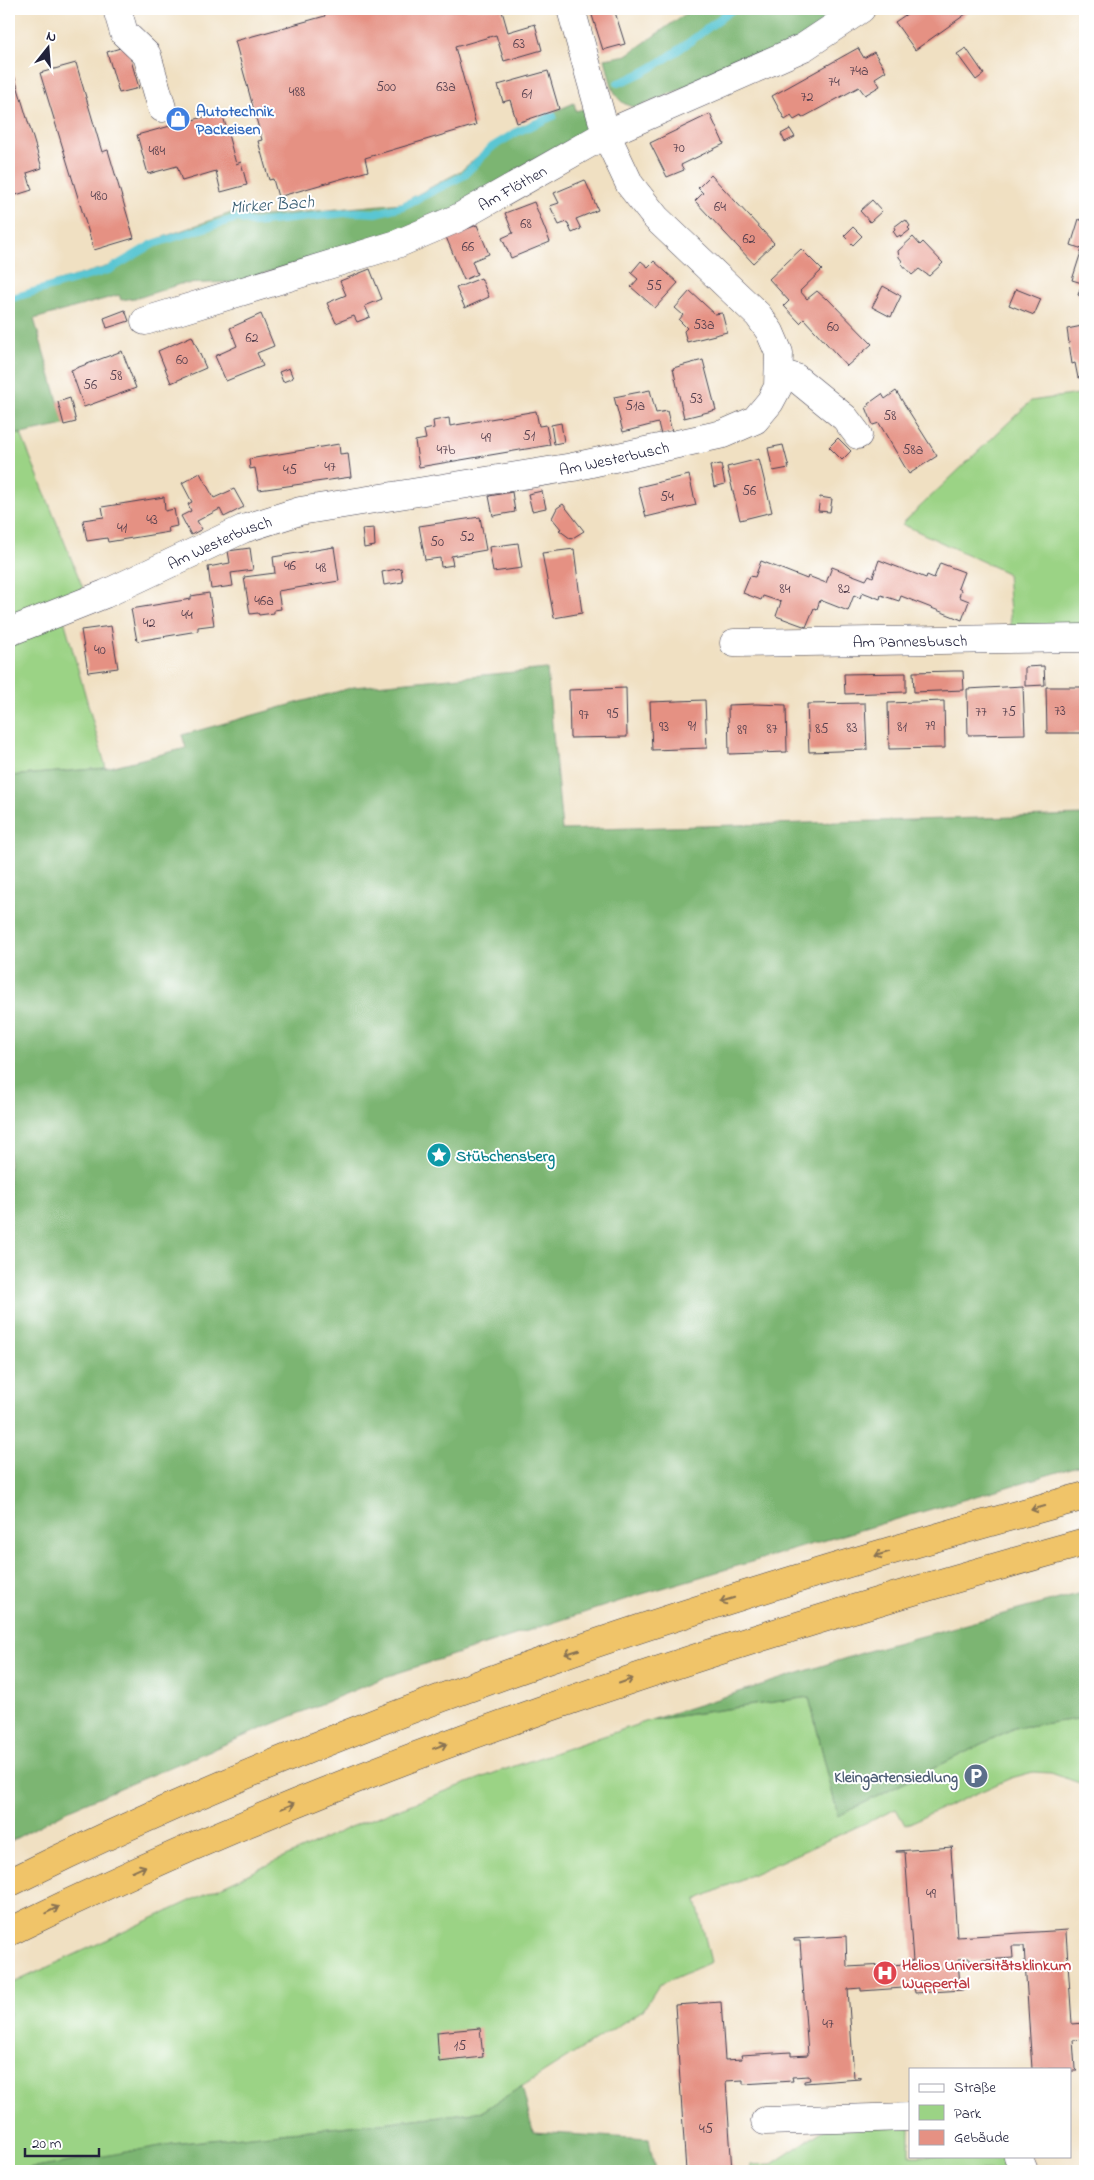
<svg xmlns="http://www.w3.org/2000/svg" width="1094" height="2180" viewBox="0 0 1094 2180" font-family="'Indie Flower',sans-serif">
<rect width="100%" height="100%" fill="#fff"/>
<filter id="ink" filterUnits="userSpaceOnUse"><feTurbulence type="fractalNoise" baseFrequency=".02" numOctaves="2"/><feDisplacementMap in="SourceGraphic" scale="10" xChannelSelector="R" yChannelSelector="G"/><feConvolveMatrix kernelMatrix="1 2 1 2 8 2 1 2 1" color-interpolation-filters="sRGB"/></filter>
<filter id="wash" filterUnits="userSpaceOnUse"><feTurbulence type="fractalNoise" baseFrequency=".0096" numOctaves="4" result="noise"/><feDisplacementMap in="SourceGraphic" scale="20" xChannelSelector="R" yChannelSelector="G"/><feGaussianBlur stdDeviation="1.12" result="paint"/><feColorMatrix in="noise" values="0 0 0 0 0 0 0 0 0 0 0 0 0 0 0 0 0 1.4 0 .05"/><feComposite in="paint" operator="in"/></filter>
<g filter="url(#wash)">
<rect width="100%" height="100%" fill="#f0e0c2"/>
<path fill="#9bd385" stroke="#5e7a60" d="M1085 393V626L1011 627 1007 573 902 524 1031 401Z
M9 434H21L83 588 59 602 106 768 9 776Z
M809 1697 838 1816 1014 1728 1085 1718V1785L1051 1773 1033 1772 1011 1778 905 1825 896 1809 696 1900 711 1962 659 1985 643 2010 483 2111 390 2122 172 2144 73 2163 9 2171V1985L350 1827 497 1772 651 1720Z
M910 2126V2156H1004L1010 2171H751L750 2165 772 2164 825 2129Z"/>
<path fill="#7cb572" stroke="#4f6c56" d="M692 9H846L797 41 638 107C612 107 611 80 605 59L627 55Z
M574 103 576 111 590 107 591 115 584 133 433 222 235 282 180 284 141 297 121 300 119 295 34 319 65 425 21 434H9V296L109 266 152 241 234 212 253 217 402 203 461 171 494 142 517 128Z
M547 669 562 830 1085 815V1464L642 1594 388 1676 70 1809 9 1842V776L106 768 186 748 182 735 354 687Z
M1085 1592V1718L1014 1728 838 1816 809 1697 651 1720 881 1647Z
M522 2086 533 2132 649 2139 655 2171H19L172 2144 390 2122 483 2111Z"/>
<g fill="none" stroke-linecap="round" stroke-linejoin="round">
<path stroke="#5ac6d3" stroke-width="8" d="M618 83C660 69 697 35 733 9
M9 299 109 270 153 244 237 218 254 223 355 212 377 213 403 206 463 176 492 147 517 132 553 116"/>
</g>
<g id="blocks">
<path fill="#e59183" d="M323 9H506L502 11 508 32 535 24 542 50 504 61 496 35 455 47 476 125 365 158 368 171 278 197 273 179 269 180 258 141 262 140 235 41 325 16Z
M590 9H614L625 44 603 50Z
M914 9H973L915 50 895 22Z
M127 46 139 88 119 93 107 52Z
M858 48 864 58 874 52 886 71 875 78 880 86 865 95 859 87 802 118 801 116 794 120 791 116 785 120 772 96Z
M966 48 984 74 976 80 957 54Z
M76 63 102 152 108 150 134 238 94 250 40 73Z
M548 71 559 109 517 123 510 100 503 102 498 85Z
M14 75 42 168 27 173 32 190 16 195 11 177 9 178V77Z
M222 112 236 164 241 162 247 185 221 192 216 171 182 181 177 166 148 174 137 135Z
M710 114 724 144 681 165 684 170 667 177 650 143Z
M790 129 795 137 785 142 781 134Z
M711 175 774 243 753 263 695 201 703 193 698 188Z
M585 180 598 210 576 219 581 229 572 233 567 222 559 225 550 206 559 203 554 193Z
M872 200 882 211 870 222 860 211Z
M534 202 550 242 511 258 502 238 513 233 505 213Z
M1079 219 1085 223V298L1078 295 1082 283 1072 280 1082 249 1071 245Z
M906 220 910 226 908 228 910 230 901 237 900 235 897 237 893 231 895 229 894 227 902 221 903 222Z
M477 225 489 254 472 261 477 274 464 280 446 237Z
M853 227 862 236 853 245 844 236Z
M913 237 920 245 923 242 943 263 929 276 919 269 912 275 901 263 902 261 899 257 898 251Z
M801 249 822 270 800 291 807 299 817 291 826 299 827 298 872 344 847 366 804 319 800 323 784 306 789 301 769 279Z
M641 261 648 267 654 261 678 283 655 308 631 287 638 279 631 273Z
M370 269 382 299 365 306 370 317 357 322 354 316 336 323 327 303 346 295 340 281Z
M481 278 489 297 465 308 456 288Z
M883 286 901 296 891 317 872 307Z
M1016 289 1041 299 1034 315 1009 305Z
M690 291 715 314 722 313 727 332 687 342 684 331 687 328 679 320 683 315 675 308Z
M125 310 129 321 107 328 104 318Z
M261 314 274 346 257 353 263 366 226 381 215 356 237 346 230 328Z
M1082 321H1085V376L1078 378 1075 363 1072 364 1067 329 1082 326Z
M192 336 206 368 171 383 158 351Z
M122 351 136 388 84 407 71 370Z
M703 360 716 410 684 418 673 368Z
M289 368 293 378 283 382 279 372Z
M650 390 656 413 667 411 672 432 661 435 658 423 623 432 614 397Z
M896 391 937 456 909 474 879 423 873 425 866 407 869 406 868 404 882 394 885 399Z
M70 398 76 422 64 425 58 402Z
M536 411 539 426 546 425 550 445 419 467 415 441 426 439 424 430 434 428 433 421 449 418 450 426Z
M561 423 564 442 554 444 551 425Z
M838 438 851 451 842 460 829 447Z
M339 444 340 454 348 453 351 477 259 490 255 468 250 469 249 459Z
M783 445 789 468 773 471 768 448Z
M759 459 772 512 740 520 727 467Z
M721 464 725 484 714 487 710 466Z
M200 473 214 498 234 489 244 507 224 517 220 509 197 521 202 529 191 535 181 516 191 511 188 504 192 502 182 483Z
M689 475 696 505 646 517 638 487Z
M542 491 546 508 532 511 528 494Z
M512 492 515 512 493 516 489 496Z
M164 497 165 511 174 509 177 526 168 528 169 532 108 542 107 538 87 541 83 520 104 517 102 507Z
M820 497 832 499 830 512 818 511Z
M563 504 584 531 571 539 559 530 561 529 552 518 557 508Z
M480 517 486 550 451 556 453 565 441 567 440 558 425 560 419 526Z
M374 528 375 546 364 548 362 529Z
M518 543 522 568 493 572 489 547Z
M334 547 339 581 278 591 281 609 274 610V613L259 615 258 613 250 614 244 577 275 573 273 557Z
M250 548 253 570 231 573 233 586 211 589 208 567 230 563 228 551Z
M574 549 582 613 554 618 542 553Z
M879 560 926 578 927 575 934 578 940 563 964 572 958 588 961 590 959 597 969 601 962 620 901 596 899 601 881 595 880 599 862 592 860 598 854 595 848 611 820 600 817 609 814 608 806 627 776 616 781 602 763 596 761 600 743 593 750 576 755 577 761 561 807 579 808 576 826 583 832 567 866 580 869 575 873 577Z
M401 568 403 582 384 585 382 572Z
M209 593 214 625 198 627V631L137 641 131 609 191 599V596Z
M111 626 118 668 88 672 81 630Z
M1044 666 1045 685 1025 686V667Z
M954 671H963L964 690 914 692 913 672Z
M906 673V692L845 694 844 674Z
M1023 686 1025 734 968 735 967 689Z
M1046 687H1085V733H1047Z
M626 688 627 737 570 738 569 690Z
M705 700 707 748 652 750 650 702Z
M944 701 945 748 889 749 888 703Z
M865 703 867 750 809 752 807 704Z
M756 704 786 705 787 752 729 754 728 705Z
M953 1847 951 1849 957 1937 1068 1930 1066 1932 1072 2024 1085 2023V2039L1073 2040 1075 2069 1077 2071H1070V2069H1032L1024 1946H1012L1013 1958 970 1961V1958L958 1959 960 1987H962L963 1990 915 1993 914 1985 903 1986V1988L861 1991V1988L848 1989 854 2078 860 2077V2079L804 2083V2081L810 2080 809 2076 792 2077 793 2081 743 2084V2080L726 2081 732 2171H686L675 2005 721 2002 725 2060 742 2059 741 2055 791 2052V2056L808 2055 800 1941H794V1939L846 1936 847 1967 907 1964V1961H913L905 1852H896V1851Z
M480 2028 483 2057 439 2062 437 2032Z"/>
</g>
</g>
<g filter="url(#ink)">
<use href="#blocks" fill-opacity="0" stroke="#413e4f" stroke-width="1"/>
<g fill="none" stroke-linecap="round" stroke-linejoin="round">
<defs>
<g id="minor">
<path d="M117 9 124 33 147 55 162 108"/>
<path id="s1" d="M145 321 397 244 458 218 606 134 804 47 861 9"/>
<path d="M779 373 796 378 845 418 858 435"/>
<path id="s2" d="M9 632 105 594 243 529 300 511 573 467 723 434 755 420 770 402 778 387 779 353 770 332 758 315 656 218 630 185 606 134 571 9"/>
<path id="s3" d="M734 643 1085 638"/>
<path d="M765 2121 910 2117"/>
<path d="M1018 2156 1024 2171"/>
</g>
<path id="highway" d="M9 1883C351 1713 718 1596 1085 1496
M9 1932C352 1762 717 1644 1085 1542"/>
</defs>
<use href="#minor" stroke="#413e4f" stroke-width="29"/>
<use href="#highway" stroke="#413e4f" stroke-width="29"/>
<use href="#minor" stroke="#fff" stroke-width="28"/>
<use href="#highway" stroke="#f0c469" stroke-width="28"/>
</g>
<defs><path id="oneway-shaft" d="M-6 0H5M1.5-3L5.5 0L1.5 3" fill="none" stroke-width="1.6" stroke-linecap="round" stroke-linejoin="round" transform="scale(1.25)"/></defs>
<g stroke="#897352">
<use href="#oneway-shaft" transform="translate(1038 1508) rotate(165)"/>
<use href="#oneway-shaft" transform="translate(882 1554) rotate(163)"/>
<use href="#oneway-shaft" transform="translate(727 1600) rotate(163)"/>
<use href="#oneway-shaft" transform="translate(572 1652) rotate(162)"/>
<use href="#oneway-shaft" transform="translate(626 1681) rotate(-19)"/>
<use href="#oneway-shaft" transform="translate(440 1746) rotate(-21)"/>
<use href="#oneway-shaft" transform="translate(288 1806) rotate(-22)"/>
<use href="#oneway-shaft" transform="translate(139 1869) rotate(-24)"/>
<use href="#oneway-shaft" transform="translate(52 1910) rotate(-26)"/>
</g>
</g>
<defs>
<symbol id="shop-disc" viewBox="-11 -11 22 22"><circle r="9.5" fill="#3f7fe0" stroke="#fff"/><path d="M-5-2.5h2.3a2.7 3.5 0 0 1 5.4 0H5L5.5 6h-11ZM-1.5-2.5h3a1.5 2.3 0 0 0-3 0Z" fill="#fff"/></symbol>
<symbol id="sight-disc" viewBox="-11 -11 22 22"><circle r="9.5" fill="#0f9aa8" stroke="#fff"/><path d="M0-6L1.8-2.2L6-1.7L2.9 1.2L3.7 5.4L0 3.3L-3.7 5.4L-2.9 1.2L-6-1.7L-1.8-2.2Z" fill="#fff"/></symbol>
<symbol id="parking-disc" viewBox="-11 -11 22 22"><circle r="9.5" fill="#5c6f8a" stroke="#fff"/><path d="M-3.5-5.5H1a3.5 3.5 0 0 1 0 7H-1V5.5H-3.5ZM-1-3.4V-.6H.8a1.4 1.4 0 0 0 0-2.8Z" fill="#fff"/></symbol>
<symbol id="hospital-disc" viewBox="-11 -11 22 22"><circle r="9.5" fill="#e0444e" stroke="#fff"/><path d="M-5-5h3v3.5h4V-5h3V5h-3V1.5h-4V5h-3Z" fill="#fff"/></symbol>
</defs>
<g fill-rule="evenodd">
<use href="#shop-disc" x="164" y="105" width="28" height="28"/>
<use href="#sight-disc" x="425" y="1141" width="28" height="28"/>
<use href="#parking-disc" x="962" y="1762" width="28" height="28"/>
<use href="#hospital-disc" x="871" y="1959" width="28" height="28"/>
</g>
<g text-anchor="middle" stroke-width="4" stroke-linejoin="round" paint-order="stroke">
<g font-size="14" fill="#533e4d">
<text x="519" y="48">63</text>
<text x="859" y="75">74a</text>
<text x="834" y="86">74</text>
<text x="386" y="91">500</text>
<text x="446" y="91">63a</text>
<text x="297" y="96">488</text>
<text x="527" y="98">61</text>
<text x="807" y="101">72</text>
<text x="679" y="152">70</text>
<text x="157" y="155">484</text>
<text x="99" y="200">480</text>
<text x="720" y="211">64</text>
<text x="526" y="228">68</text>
<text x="749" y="243">62</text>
<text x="468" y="251">66</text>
<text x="654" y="290">55</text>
<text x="704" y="329">53a</text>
<text x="833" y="331">60</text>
<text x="252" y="342">62</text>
<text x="182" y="364">60</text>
<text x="116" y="380">58</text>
<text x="90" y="389">56</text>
<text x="696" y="403">53</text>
<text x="635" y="410">51a</text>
<text x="890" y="420">58</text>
<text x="529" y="440">51</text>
<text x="486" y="442">49</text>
<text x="446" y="454">47b</text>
<text x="913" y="454">58a</text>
<text x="330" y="471">47</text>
<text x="290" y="474">45</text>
<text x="749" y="495">56</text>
<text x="667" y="501">54</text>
<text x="152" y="524">43</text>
<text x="122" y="532">41</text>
<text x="467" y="541">52</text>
<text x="437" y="546">50</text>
<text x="290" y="570">46</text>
<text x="321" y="572">48</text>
<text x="785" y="593">84</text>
<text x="844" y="593">82</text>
<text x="264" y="605">46a</text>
<text x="187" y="619">44</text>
<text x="149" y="627">42</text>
<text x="100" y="654">40</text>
<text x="1060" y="715">73</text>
<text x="981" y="716">77</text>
<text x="1009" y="716">75</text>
<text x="613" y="718">95</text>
<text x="584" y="719">97</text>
<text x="692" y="730">91</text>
<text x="930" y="730">79</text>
<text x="664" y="731">93</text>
<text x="902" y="731">81</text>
<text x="852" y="732">83</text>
<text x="772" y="733">87</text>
<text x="822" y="733">85</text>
<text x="742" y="734">89</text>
<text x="931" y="1898">49</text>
<text x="828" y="2028">47</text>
<text x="460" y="2050">15</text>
<text x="706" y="2133">45</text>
</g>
<g font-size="16" font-weight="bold" fill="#366cbe" stroke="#fff" text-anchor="start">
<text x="196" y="116">Autotechnik<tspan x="196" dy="18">Packeisen</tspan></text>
</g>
<g font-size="16" fill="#22223b" stroke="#fff">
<text dy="6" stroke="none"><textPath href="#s1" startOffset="392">Am Flöthen</textPath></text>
<text dy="6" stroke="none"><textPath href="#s2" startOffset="634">Am Westerbusch</textPath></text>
<text dy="6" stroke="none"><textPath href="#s2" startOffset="229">Am Westerbusch</textPath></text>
<text dy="6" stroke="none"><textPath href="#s3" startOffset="176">Am Pannesbusch</textPath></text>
</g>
<g font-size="16" font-weight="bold" fill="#0d838f" stroke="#fff" text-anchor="start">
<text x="456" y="1161">Stübchensberg</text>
</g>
<g font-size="16" font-weight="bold" fill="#4e5e75" stroke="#fff" text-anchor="end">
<text x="958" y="1782">Kleingartensiedlung</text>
</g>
<g font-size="16" font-weight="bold" fill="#be3a42" stroke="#fff" text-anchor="start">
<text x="902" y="1970">Helios Universitätsklinkum<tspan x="902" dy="18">Wuppertal</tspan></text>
</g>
<g font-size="18" font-style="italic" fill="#365b70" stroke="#fff">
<text transform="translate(272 204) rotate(-4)" y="6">Mirker Bach</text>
</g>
</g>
<rect width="1094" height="2180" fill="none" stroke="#fff" stroke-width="30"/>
<rect x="909" y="2068" width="162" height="90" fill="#ffffff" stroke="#a7a7b1"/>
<rect x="919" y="2084" width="25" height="8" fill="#ffffff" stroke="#a7a7b1"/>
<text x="954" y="2092" font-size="15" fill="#22223b">Straße</text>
<rect x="919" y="2105" width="25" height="15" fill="#9bd385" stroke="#a7a7b1"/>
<text x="954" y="2118" font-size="15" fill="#22223b">Park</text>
<rect x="919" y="2130" width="25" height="15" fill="#e59183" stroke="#a7a7b1"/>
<text x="954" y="2142" font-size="15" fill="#22223b">Gebäude</text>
<g transform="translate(48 48) rotate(17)" stroke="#ffffff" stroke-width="4" paint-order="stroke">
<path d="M0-4L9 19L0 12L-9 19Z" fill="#22223b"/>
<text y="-8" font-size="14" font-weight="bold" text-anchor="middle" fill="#22223b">N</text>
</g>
<path d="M25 2148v8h74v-8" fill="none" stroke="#22223b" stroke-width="2.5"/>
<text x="32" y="2148" font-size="15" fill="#22223b" stroke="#ffffff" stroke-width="4" paint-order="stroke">20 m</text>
</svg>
